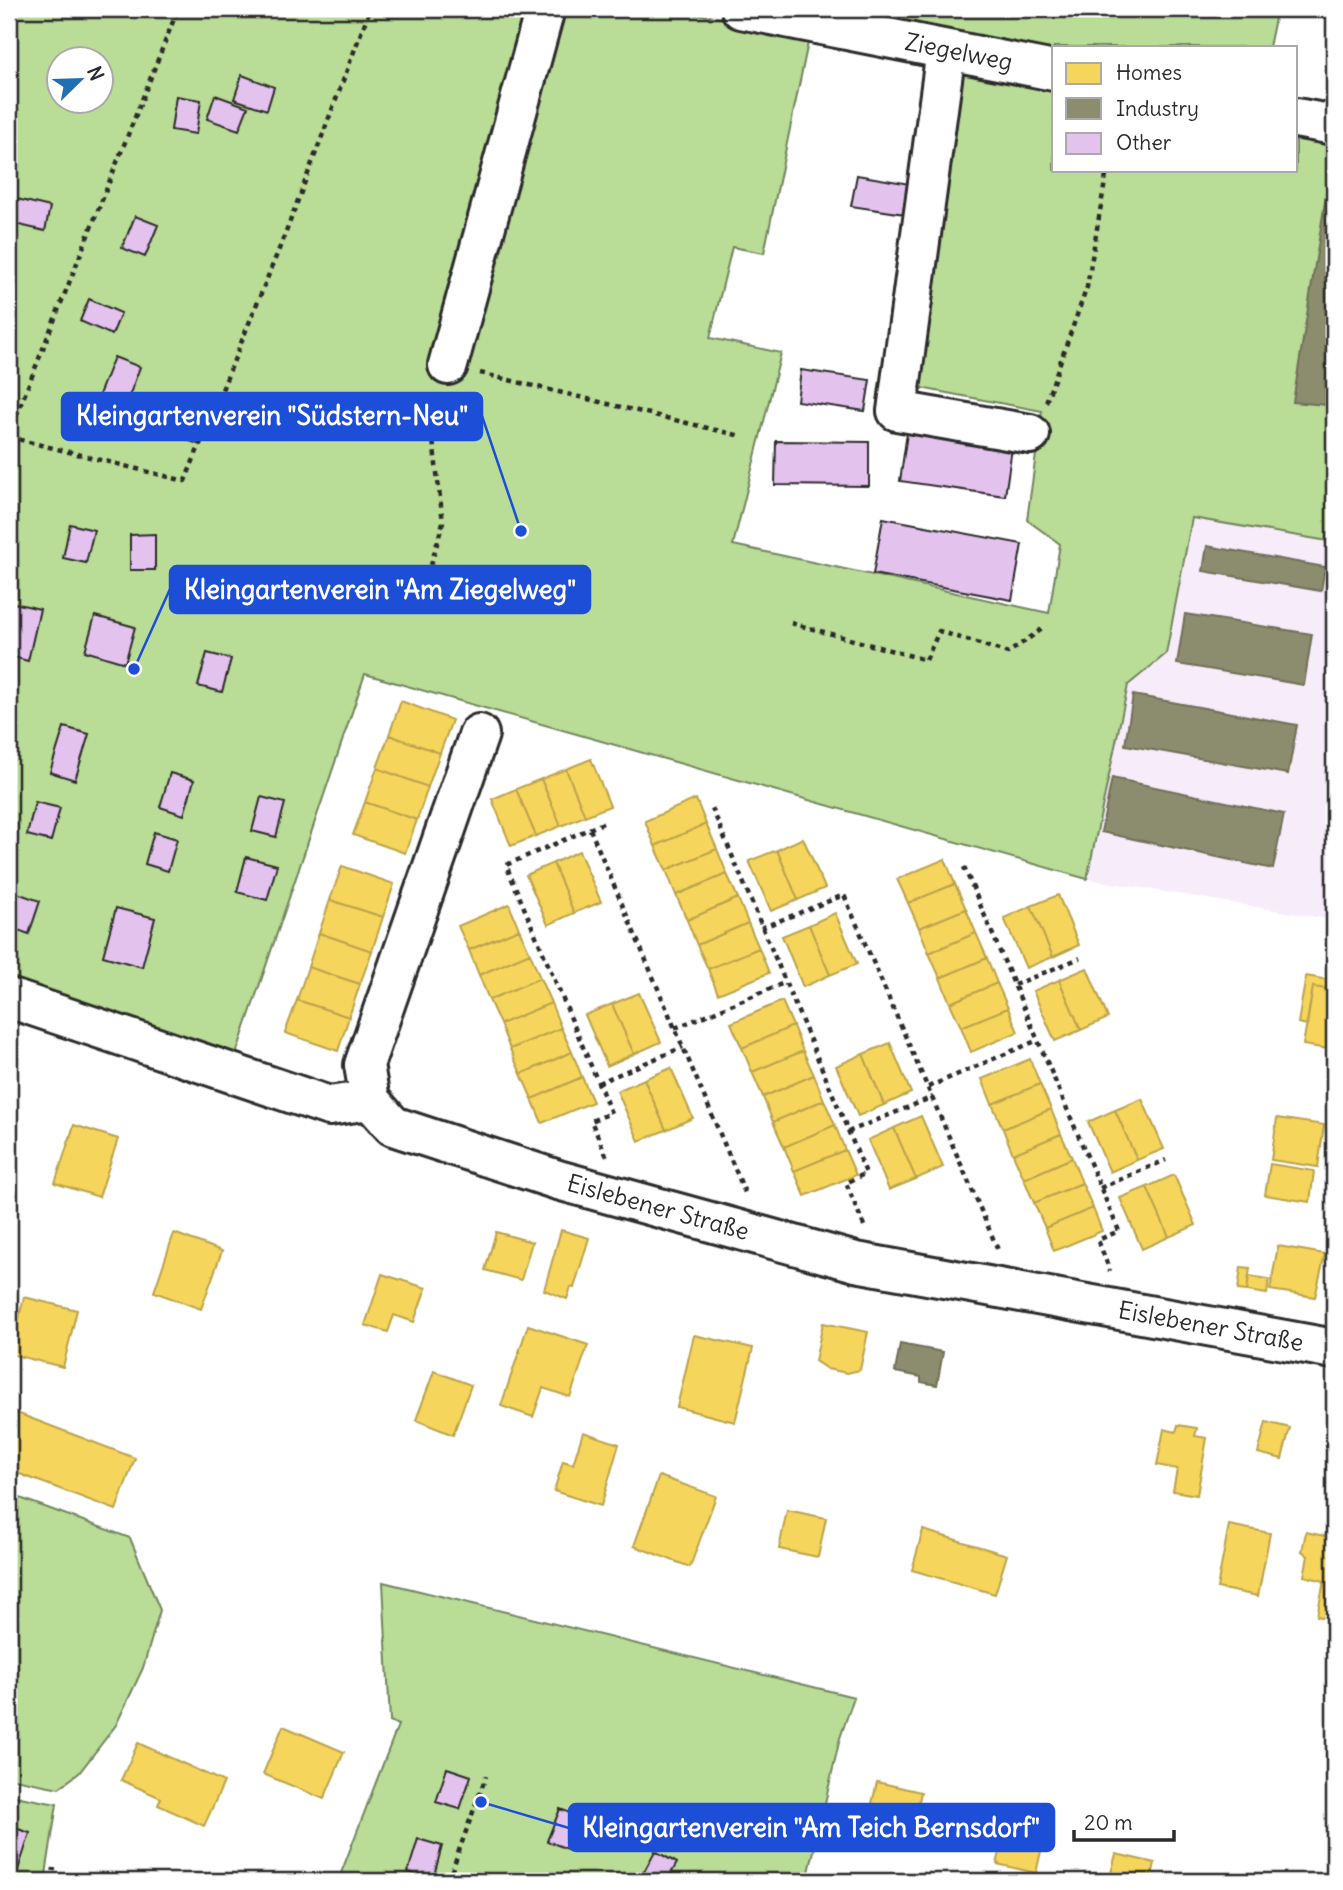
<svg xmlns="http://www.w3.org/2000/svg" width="1343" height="1890" viewBox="0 0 1343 1890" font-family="Delius,sans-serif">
<rect width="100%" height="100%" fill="#fff"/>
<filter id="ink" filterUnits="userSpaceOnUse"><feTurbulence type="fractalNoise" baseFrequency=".0143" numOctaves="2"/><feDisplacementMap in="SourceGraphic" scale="14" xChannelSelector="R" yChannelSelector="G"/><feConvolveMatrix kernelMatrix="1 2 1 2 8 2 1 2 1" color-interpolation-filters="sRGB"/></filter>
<g filter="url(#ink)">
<path fill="#f7edfa" d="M1192 518 1334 542V920L1087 879 1128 685 1166 654Z"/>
<path fill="#b9dc96" stroke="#728460" stroke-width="2" fill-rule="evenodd" d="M9 9H667L810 33 764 253 732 247 710 338 781 353 733 545 1049 613 1060 544 1027 520 1042 411 915 387 954 60 1054 81V170H1296V130L1334 138V542L1192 518 1166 654 1128 685 1087 879 365 674 232 1066 9 981ZM60 60H102V102H60Z
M814 9H1277L1269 47H1054V57Z
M9 1494 130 1538 160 1610 143 1668 116 1725 79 1773 59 1788 9 1778Z
M383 1582 854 1697 840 1738 807 1881H338L398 1725 390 1721Z
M9 1795 57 1804 45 1881H9Z"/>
<path fill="#f6d55c" stroke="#b9a24d" stroke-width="2" d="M401 701 452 720 440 753 389 735Z
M389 735 440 753 428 787 377 768Z
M591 759 610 806 585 816 566 769Z
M377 768 428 787 417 820 365 802Z
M566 769 585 816 561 826 541 779Z
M541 779 561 826 536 836 516 789Z
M516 789 536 836 511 846 492 799Z
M696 799 706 824 655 846 645 821Z
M365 802 417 820 405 853 353 835Z
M706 824 717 849 666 870 655 846Z
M803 838 825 888 798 900 777 850Z
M717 849 727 874 676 895 666 870Z
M777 850 798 900 771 911 749 861Z
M579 851 601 902 574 913 553 863Z
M945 859 955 884 908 903 897 879Z
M553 863 574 913 548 925 526 875Z
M342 866 394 884 383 917 330 900Z
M727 874 738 898 687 920 676 895Z
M955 884 966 909 919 928 908 903Z
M1058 895 1079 945 1053 957 1031 906Z
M738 898 748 923 697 945 687 920Z
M330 900 383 917 372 951 319 933Z
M509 904 519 929 469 950 458 926Z
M1031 906 1053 957 1026 968 1004 918Z
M966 909 976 933 929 953 919 928Z
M835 913 857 964 830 975 809 925Z
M748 923 759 948 708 969 697 945Z
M809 925 830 975 803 987 782 936Z
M519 929 530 953 479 975 469 950Z
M319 933 372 951 360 984 308 967Z
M976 933 987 958 940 978 929 953Z
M759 948 769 973 718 994 708 969Z
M530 953 540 978 489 1000 479 975Z
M987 958 997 983 950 1003 940 978Z
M308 967 360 984 349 1017 297 1000Z
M1087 968 1108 1018 1081 1030 1059 980Z
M1306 976 1334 981V990L1313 987 1307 1025 1298 1023Z
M540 978 551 1003 500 1024 489 1000Z
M1059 980 1081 1030 1055 1041 1033 991Z
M997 983 1008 1008 961 1027 950 1003Z
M1313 987 1334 990V1050L1303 1045Z
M639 993 661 1042 634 1054 612 1004Z
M297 1000 349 1017 338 1051 285 1033Z
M782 1001 793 1026 742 1048 731 1023Z
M551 1003 561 1028 510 1049 500 1024Z
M612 1004 634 1054 607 1066 585 1015Z
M1008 1008 1018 1032 971 1052 961 1027Z
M793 1026 803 1051 752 1072 742 1048Z
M561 1028 572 1052 521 1074 510 1049Z
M890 1043 911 1093 884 1105 863 1054Z
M803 1051 814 1075 763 1097 752 1072Z
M572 1052 582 1077 532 1099 521 1074Z
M863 1054 884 1105 858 1116 836 1066Z
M1030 1059 1040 1084 992 1104 982 1079Z
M671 1068 693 1118 666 1130 644 1079Z
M814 1075 824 1100 773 1122 763 1097Z
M582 1077 593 1102 542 1123 532 1099Z
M644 1079 666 1130 639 1141 617 1091Z
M1040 1084 1051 1109 1003 1129 992 1104Z
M1142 1099 1164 1149 1137 1160 1115 1110Z
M824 1100 835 1125 784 1147 773 1122Z
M1051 1109 1061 1134 1013 1154 1003 1129Z
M1115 1110 1137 1160 1110 1172 1088 1122Z
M921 1116 943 1167 916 1179 894 1128Z
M1277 1118 1324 1125 1318 1167 1271 1160Z
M74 1125 118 1139 99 1197 55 1183Z
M835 1125 845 1150 794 1171 784 1147Z
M894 1128 916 1179 889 1190 868 1140Z
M1061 1134 1072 1158 1024 1179 1013 1154Z
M845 1150 856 1175 805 1196 794 1171Z
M1072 1158 1082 1183 1034 1203 1024 1179Z
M1270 1164 1314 1171 1310 1202 1265 1195Z
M1174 1175 1196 1225 1169 1237 1147 1187Z
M1082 1183 1093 1208 1045 1228 1034 1203Z
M1147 1187 1169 1237 1142 1249 1120 1198Z
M1093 1208 1102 1231 1054 1251 1045 1228Z
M561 1230 589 1238 574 1288 571 1287 567 1299 544 1290Z
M496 1232 532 1242 521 1280 485 1270Z
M174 1233 222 1251 201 1309 154 1292Z
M1278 1246 1325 1254 1315 1297 1270 1290Z
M1241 1267 1250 1268 1247 1291 1238 1290Z
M382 1274 426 1288 414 1322 394 1315 388 1332 365 1325Z
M1249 1276 1269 1279 1267 1294 1247 1291Z
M24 1297 77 1310 63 1367 10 1354Z
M823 1323 868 1332 860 1370 847 1373 827 1369 815 1361Z
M528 1325 588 1345 570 1397 543 1388 533 1417 501 1406Z
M694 1335 753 1348 735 1422 677 1407Z
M434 1371 471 1385 453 1435 416 1420Z
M9 1410 135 1458 116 1510 9 1470Z
M1266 1422 1290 1428 1282 1459 1258 1453Z
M1178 1425 1197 1428 1195 1436 1207 1438 1197 1495 1173 1491 1177 1469 1157 1465 1164 1429 1176 1432Z
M583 1432 619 1444 601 1506 554 1491 563 1461 573 1464Z
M659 1476 716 1496 690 1567 634 1546Z
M787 1510 826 1518 818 1557 779 1549Z
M1229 1525 1270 1533 1258 1596 1217 1588Z
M923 1530 1007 1555 995 1594 912 1570Z
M1306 1532 1334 1538V1620L1317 1616 1324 1581 1304 1576 1308 1556 1302 1551Z
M283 1726 344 1752 324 1799 263 1774Z
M138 1743 224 1782 204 1826 158 1805 161 1798 121 1780Z
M877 1782 921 1792 912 1835 867 1825Z
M1007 1825 1045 1834 1036 1873 997 1864Z
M1116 1854 1155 1863 1151 1881H1109Z
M1217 1873 1242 1880V1881H1195L1196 1875 1209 1878Z
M855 1875 881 1881H854Z"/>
<path fill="#8c8c6e" stroke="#6f6f5a" stroke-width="2" d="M1333 152 1334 354 1326 405 1293 402Z
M1207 546 1325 567 1321 591 1203 571Z
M1185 614 1312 634 1304 685 1177 664Z
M1133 695 1297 725 1288 774 1125 745Z
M1112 778 1284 814 1273 869 1101 832Z
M900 1344 943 1352 937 1385 921 1382V1377L895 1372Z"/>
<path fill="#e4c2ee" stroke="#2b2b2b" stroke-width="2" d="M242 75 274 87 267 110 234 99Z
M215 95 248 107 239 130 207 119Z
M176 96 201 100 196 134 171 130Z
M857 175 910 184 905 214 851 206Z
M17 199 50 207 45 231 11 223Z
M135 216 158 225 145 257 122 248Z
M89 299 121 313 112 335 80 321Z
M114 357 140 367 122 415 95 405Z
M801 370 870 380 865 411 797 401Z
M166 409 208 424 200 445 159 429Z
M908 426 1013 441 1005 496 900 481Z
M776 441 869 442V486L775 485Z
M883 518 1022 544 1012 600 873 574Z
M70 524 94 530 86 563 63 558Z
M155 534V570H130V535Z
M14 603 40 609 28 661 9 656V627Z
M95 616 135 627 125 663 85 651Z
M207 653 231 659 222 692 198 686Z
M64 727 89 734 75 780 50 772Z
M170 773 194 780 184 815 160 807Z
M261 797 285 803 276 837 252 831Z
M35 802 60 808 51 841 27 835Z
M154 832 177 839 168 871 145 864Z
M246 857 277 865 267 900 237 892Z
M17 893 40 901 29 934 9 927Z
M116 908 155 918 142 967 103 956Z
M447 1768 471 1776 460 1809 436 1802Z
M560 1809 583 1818 570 1850 547 1841Z
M9 1826 30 1833 17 1873 9 1870Z
M418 1839 442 1846 433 1879 408 1872Z
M655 1851 677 1863 667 1881H639Z"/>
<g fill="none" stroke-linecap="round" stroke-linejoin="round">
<defs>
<g id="minor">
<path id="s1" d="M741 9 1054 71"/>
<path d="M946 50 897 411 1030 434"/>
<path d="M1296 118 1334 125"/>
<path d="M448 365 545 9"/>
<path d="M9 998 329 1106 370 1100"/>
<path id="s2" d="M370 1100 393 1126 558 1180 856 1262 1334 1349"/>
<path d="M370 1100 364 1065 479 734"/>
</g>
</defs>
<use href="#minor" stroke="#2b2b2b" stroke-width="44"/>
<path stroke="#2b2b2b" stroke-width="4.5" stroke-dasharray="5 5" stroke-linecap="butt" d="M480 373 741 436
M1046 402 1087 287 1107 170
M9 434 178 9
M9 437 185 481 286 232 370 9
M423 594 443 522 433 440 441 399
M791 623 926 660 939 631 1008 653 1042 629
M712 808 866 1173 846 1183 865 1228
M603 823 506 865 611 1113 591 1121 607 1157
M590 829 746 1195
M964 867 1119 1231 1098 1240 1110 1271
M761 928 844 895 999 1252
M1014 985 1080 958
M675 1028 784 983
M598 1083 683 1047
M928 1087 1038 1040
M848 1132 933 1097
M1100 1188 1166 1160
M52 1881 54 1868
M448 1881 486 1776"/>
<use href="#minor" stroke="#fff" stroke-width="38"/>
</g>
</g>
<g text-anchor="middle" stroke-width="7" stroke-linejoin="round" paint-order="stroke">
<g font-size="24" fill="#2b2b2b" stroke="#fff">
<text dy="8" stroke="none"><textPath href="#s1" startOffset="222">Ziegelweg</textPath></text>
<text dy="8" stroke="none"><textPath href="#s2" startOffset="312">Eislebener Straße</textPath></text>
<text dy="8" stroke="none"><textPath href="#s2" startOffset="878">Eislebener Straße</textPath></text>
</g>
</g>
<path fill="none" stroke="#1d4ed8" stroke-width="2.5" d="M521 531L482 416M134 669L170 589M481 1802L569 1828"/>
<g fill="#1d4ed8" stroke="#fff" stroke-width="2.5">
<circle cx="521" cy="531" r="7"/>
<circle cx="134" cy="669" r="7"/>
<circle cx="481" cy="1802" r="7"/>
</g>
<g fill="#1d4ed8" stroke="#1d4ed8" stroke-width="2.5">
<rect x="62" y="393" width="420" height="47" rx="7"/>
<rect x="170" y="566" width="420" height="47" rx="7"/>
<rect x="569" y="1804" width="485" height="47" rx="7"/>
</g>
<g font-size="26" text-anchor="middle" font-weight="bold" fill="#fff">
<text x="272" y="425">Kleingartenverein "Südstern-Neu"</text>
<text x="380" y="599">Kleingartenverein "Am Ziegelweg"</text>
<text x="811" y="1837">Kleingartenverein "Am Teich Bernsdorf"</text>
</g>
<rect width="1343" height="1890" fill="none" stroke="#fff" stroke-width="35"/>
<rect x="18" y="18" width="1308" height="1855" fill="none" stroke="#2b2b2b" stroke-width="2.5" filter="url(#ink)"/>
<rect x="1052" y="46" width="245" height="126" fill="#ffffff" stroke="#aaaaaa" stroke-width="2"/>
<rect x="1066" y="63" width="35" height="21" fill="#f6d55c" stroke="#aaaaaa" stroke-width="2"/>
<text x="1116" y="80" font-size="21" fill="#2b2b2b">Homes</text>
<rect x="1066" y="98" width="35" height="21" fill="#8c8c6e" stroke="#aaaaaa" stroke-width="2"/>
<text x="1116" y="116" font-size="21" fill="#2b2b2b">Industry</text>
<rect x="1066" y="133" width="35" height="21" fill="#e4c2ee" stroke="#aaaaaa" stroke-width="2"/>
<text x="1116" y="150" font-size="21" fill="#2b2b2b">Other</text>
<g transform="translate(80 80) rotate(67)"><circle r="33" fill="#ffffff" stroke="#aaaaaa" stroke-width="2"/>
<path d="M0-5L12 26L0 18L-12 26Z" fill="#1f6fb2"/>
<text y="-10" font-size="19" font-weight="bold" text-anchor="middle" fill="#2b2b2b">N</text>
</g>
<path d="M1074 1830v10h100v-10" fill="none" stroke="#2b2b2b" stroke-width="3.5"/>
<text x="1084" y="1830" font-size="21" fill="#2b2b2b" stroke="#ffffff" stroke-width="5" paint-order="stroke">20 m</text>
</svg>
